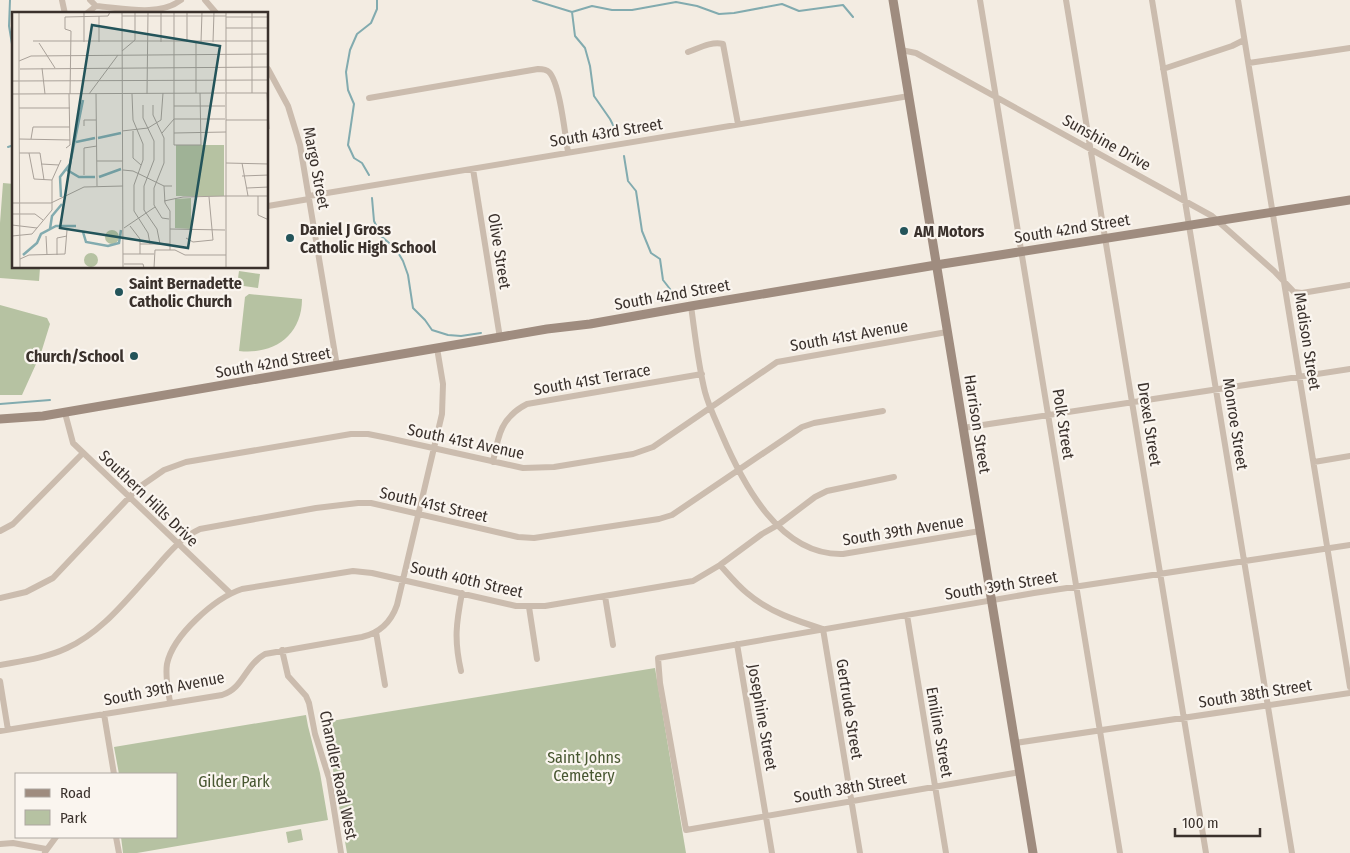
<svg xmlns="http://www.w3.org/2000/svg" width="1350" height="853" viewBox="0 0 1350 853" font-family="'Fira Sans Condensed',sans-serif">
<rect width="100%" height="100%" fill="#f3ece2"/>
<path fill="#b6c2a2" d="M3 183 14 184V268H40L39 281 0 278V223Z
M239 271 260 274 258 288 237 285Z
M249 294 302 299C302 336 273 355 239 351L245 297Z
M0 305 47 318 50 324 41 353 22 395H0Z
M655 668 686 853H347L325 722Z
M306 715 308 726 320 773 328 820 137 853H123L121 837H176V774H119L114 747Z
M301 829 303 840 288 843 286 832Z"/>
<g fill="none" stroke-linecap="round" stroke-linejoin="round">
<path stroke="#82abaf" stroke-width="2" d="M10 0 9 26 14 56
M533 0 572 12 592 6 612 10H632L676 2 697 6 719 14 734 13 782 4 799 11 843 5 853 17
M572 12 575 36 585 48 590 66 594 96 610 119 619 137
M8 147 14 145
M624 156 628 181 636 191 642 231 651 253 660 259 663 280 670 289 673 296 686 299
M369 175 362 163 354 158 348 145 354 104 348 90 346 72 350 50 357 34 371 23 377 9V0
M372 198 374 221 381 236 396 249 403 261 408 275 413 308 425 320 432 330 448 335 461 336 481 333
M0 404 50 400"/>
<path stroke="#cbbcae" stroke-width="6" d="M62 0 65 14
M205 0 217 14
M980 0 1120 853
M1066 0 1206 853
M1152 0 1292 853
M1238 0 1350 687
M96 6C123 8 159 17 181 0
M86 14 96 6 90 0
M901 50 916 53 1212 216 1274 271 1294 292 1302 293 1350 285
M688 52C699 48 712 41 723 44L738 124
M1249 63 1350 48
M268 69 288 106 300 145 337 366
M1163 69 1232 46 1244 40
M369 98 538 69C542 69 546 69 549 72 560 83 565 135 568 152
M473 169 500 338
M309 196 909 96
M268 206 309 199
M691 306C695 334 698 364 705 392 709 407 716 421 722 435 743 484 780 556 843 554L980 531
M65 413 73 443 230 593
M963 428 1350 369
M493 462C498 436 501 417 527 404L702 374
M1314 462 1350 456
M0 531 13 524 83 453
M720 565C729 575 737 585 747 593 769 612 797 621 823 629L860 853
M605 596 613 645
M0 598 26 592 53 578 138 488 164 470 186 462 351 434H368L388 438 523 468 554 467 633 454 653 447 777 362 947 332
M529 607 537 659
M907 615 946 853
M376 632 385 685
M737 644 772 853
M282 650 288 676 306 696 309 703 315 734 329 778 341 853
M0 665C22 661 46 658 67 648 102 632 126 600 152 572 166 556 180 538 200 529L316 508 358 503H371L518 537 534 538 659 519 672 515 802 427 814 423 883 411
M461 671C454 640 456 624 462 593
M0 681 8 730
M170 702C168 690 165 676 167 664 173 635 215 598 242 589L353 571 372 573 516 606H545L693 581 720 565 762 534 778 525 815 497 827 491 894 477
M104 714 114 774
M0 731 222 695C244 688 244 666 265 654L362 637C380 633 391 622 397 605L442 414 443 384 437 348
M1015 743 1350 693
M1020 772 686 830 660 683 658 658 1034 593 1350 545
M116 837 119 853
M0 844 13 843 46 849
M45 852 56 837"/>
<path stroke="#9f8c7f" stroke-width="9" d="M893 0 1033 853
M0 419 43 416 547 329 590 324 691 306 936 265 1350 200"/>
</g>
<g fill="#23545a" stroke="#faf5ef" stroke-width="2">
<circle cx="904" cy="231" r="5"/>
<circle cx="290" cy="238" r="5"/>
<circle cx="119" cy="292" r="5"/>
<circle cx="134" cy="356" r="5"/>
</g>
<g text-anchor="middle" stroke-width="4.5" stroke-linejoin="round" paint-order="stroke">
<g font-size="16" fill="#3a312c" stroke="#faf5ef">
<text transform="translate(606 132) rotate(-9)" y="6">South 43rd Street</text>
<text transform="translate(1107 142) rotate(29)" y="6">Sunshine Drive</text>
<text transform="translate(317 168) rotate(79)" y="6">Margo Street</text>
<text transform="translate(1072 228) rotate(-9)" y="6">South 42nd Street</text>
<text transform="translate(500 251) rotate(81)" y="6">Olive Street</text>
<text transform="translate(672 294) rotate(-10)" y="6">South 42nd Street</text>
<text transform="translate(849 335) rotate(-10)" y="6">South 41st Avenue</text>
<text transform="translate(1308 341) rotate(81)" y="6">Madison Street</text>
<text transform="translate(273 362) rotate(-10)" y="6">South 42nd Street</text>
<text transform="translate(592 379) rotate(-10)" y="6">South 41st Terrace</text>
<text transform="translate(978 424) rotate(81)" y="6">Harrison Street</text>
<text transform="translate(1064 424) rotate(81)" y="6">Polk Street</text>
<text transform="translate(1150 424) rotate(81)" y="6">Drexel Street</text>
<text transform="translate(1236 424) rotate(81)" y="6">Monroe Street</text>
<text transform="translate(466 441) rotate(12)" y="6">South 41st Avenue</text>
<text transform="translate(149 498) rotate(44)" y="6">Southern Hills Drive</text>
<text transform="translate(434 504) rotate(13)" y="6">South 41st Street</text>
<text transform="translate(903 530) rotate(-9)" y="6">South 39th Avenue</text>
<text transform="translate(467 579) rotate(13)" y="6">South 40th Street</text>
<text transform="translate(1001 585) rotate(-9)" y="6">South 39th Street</text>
<text transform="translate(164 688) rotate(-11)" y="6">South 39th Avenue</text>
<text transform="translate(1255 693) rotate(-9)" y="6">South 38th Street</text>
<text transform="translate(850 709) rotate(81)" y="6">Gertrude Street</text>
<text transform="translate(763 717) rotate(80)" y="6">Josephine Street</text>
<text transform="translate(940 732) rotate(80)" y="6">Emiline Street</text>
<text transform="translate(339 775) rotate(78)" y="6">Chandler Road West</text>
<text transform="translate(850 787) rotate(-10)" y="6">South 38th Street</text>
</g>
<g font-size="16" font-weight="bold" fill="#3a312c" stroke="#faf5ef" text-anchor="start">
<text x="300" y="235">Daniel J Gross<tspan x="300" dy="18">Catholic High School</tspan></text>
<text x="914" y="237">AM Motors</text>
<text x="129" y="289">Saint Bernadette<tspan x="129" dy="18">Catholic Church</tspan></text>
<text x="124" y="362" text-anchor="end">Church/School</text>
</g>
<g font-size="16" fill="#485731" stroke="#faf5ef">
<text x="584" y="763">Saint Johns<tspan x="584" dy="18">Cemetery</tspan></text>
<text x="234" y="787">Gilder Park</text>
</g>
</g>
<g transform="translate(12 12)">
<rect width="256" height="256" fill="#f3ece2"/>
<path d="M164 133H212V184H164ZM179 186V217L163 216V187ZM93 225a7 7 0 1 1 14 0a7 7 0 1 1-14 0ZM72 248a7 7 0 1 1 14 0a7 7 0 1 1-14 0Z" fill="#b6c2a2"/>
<path fill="none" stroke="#82abaf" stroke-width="2.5" d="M86 126 109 121M64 130 83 126M55 158 67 165H83M87 165 109 157M49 185 48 165 58 152 71 88M38 217 40 204 50 192M71 220 74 230 96 234 107 231 109 218M11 243 25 231 29 222 44 214H64"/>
<path fill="none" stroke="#a9a199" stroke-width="1" d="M110 0 111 256M162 0V133H189L188 81M214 0V256M87 4V30M110 4H214M214 5H257M214 16H257M21 29H257M72 30V0M149 30V0M175 30V0M189 30 190 0M201 30 202 0M27 31 43 56M110 39 123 28V0M7 49 19 44 257 42M30 56 33 82M8 57 257 55M0 69 257 68M184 81V30M214 81H257M240 81V0M255 81 257 117M0 82 213 81M7 82 8 256M7 82V0M58 82 59 19 53 17V5L96 4 98 0M77 82 106 43M84 82 85 174M120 82 121 108 131 132V148L122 173V199L136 221 138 232M135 82 136 0M131 93V106L142 129V148L132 174V198L145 217 148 232M141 93V103L152 126V151L142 176V193L150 206 157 207M162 94H213M7 96H58M214 108H257M72 114V108H84M110 119 136 116 149 108 151 81M121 119V146L129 153M150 121 162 107H213M162 121 214 120M7 127 58 128M19 127 21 115H58M54 136 58 133 57 82M7 141H28L32 168M17 141 22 167 40 168M85 149H111M214 151 257 152M230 151 236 184M29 152 47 153M111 158 121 159 152 174H160M72 163V136L85 134M230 164 257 163M152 174 153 191 158 199V238M235 176 257 175M214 184H257M246 184V203L257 208M152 189 171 185 214 184M0 191H39L72 175 111 174M0 202H23L31 208M0 213 25 216M118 214 128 227V242M112 216 143 195M158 217 213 218M0 224 20 222 40 198V168L49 148M34 224 35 243M174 226 181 230 201 228 197 185M128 232H158M111 242H142M45 243V226L55 224M8 247 17 243 53 242 55 218M112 252H131L132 256M142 256 143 238H163L173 243H214"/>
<path fill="#23545a" fill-opacity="0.15" stroke="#23545a" stroke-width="2.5" d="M80 13 208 34 176 236 48 216Z"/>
<rect width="256" height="256" fill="none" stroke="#3a312c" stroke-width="2.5"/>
</g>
<rect x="15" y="773" width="162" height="65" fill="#faf5ef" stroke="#ada7a1"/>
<rect x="25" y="789" width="25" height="8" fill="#9f8c7f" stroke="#ada7a1"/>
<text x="60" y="798" font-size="15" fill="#3a312c">Road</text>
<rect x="25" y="810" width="25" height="15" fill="#b6c2a2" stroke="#ada7a1"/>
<text x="60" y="823" font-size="15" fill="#3a312c">Park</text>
<path d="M1175 828v8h85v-8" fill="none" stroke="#3a312c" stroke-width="2.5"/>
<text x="1182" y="828" font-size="15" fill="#3a312c" stroke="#faf5ef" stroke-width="4" paint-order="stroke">100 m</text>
</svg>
